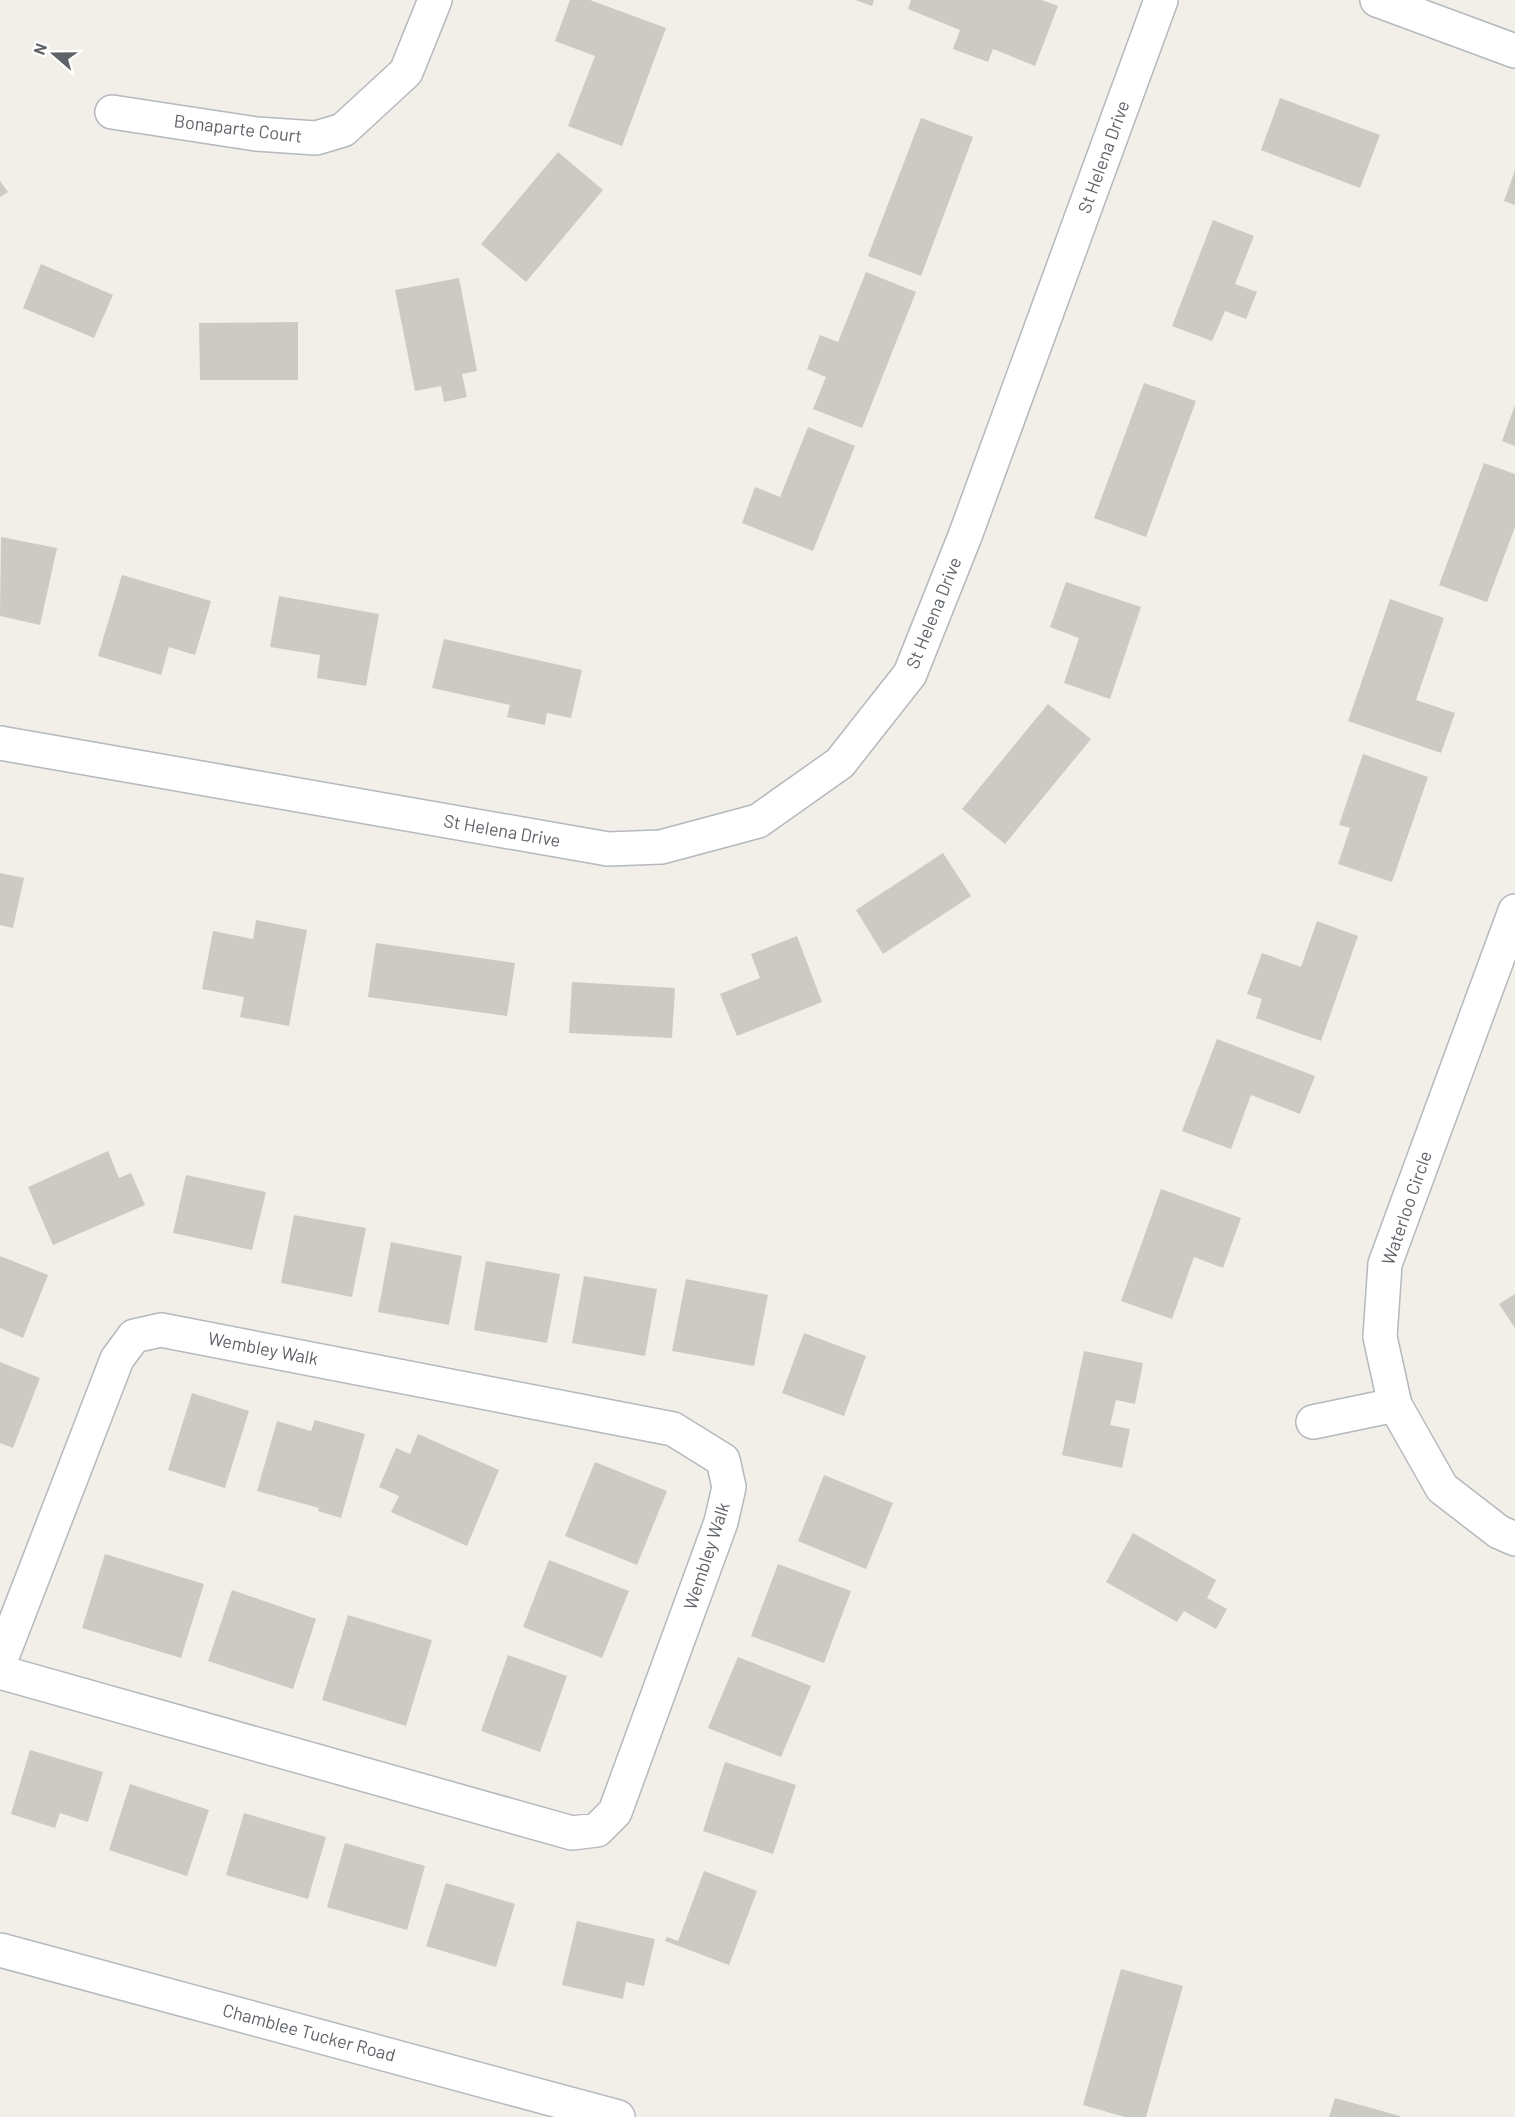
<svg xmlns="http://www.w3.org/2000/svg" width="1515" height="2117" viewBox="0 0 1515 2117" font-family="Barlow,sans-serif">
<rect width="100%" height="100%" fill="#f1efe8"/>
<path fill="#cccac5" d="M570 0H590L666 28 622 146 568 126 595 56 555 41Z
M855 0H874L872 6Z
M911 0H1042L1058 6 1035 66 993 49 988 62 953 49 960 30 908 9Z
M1280 98 1380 135 1360 188 1261 150Z
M921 118 973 137 921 276 868 256Z
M558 152 603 190 526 282 481 244Z
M1515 170V205L1504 201Z
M0 181 8 192 0 197Z
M1213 220 1254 236 1235 284 1257 292 1246 319 1225 311 1212 341 1172 326Z
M41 264 113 295 94 338 23 308Z
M866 272 916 292 862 428 813 409 826 377 807 369 820 335 838 342Z
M459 278 477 371 462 374 467 397 444 402 441 386 415 391 395 290Z
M298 322V380H200L199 323Z
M1144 383 1196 401 1146 537 1094 518Z
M1515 405V446L1502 441Z
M808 427 855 446 813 551 742 523 755 487 780 497Z
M1484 463 1515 474V527L1487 602 1439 585Z
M1 537 57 548 40 625 0 616Z
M122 575 211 601 195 655 169 647 161 675 98 656Z
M1066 582 1141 607 1110 699 1064 683 1079 638 1050 627Z
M279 596 379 614 366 686 317 678 320 655 270 647Z
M1390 599 1444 618 1416 700 1455 713 1441 753 1348 721Z
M444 639 582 670 571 718 547 713 545 725 507 717 510 705 432 688Z
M1048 704 1091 739 1005 844 962 809Z
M1363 754 1428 777 1392 882 1338 864 1350 828 1339 825Z
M943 853 971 896 883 954 856 910Z
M0 873 24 878 13 928 0 925Z
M256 920 307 930 289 1026 240 1017 244 997 202 989 213 931 253 939Z
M1317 921 1358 936 1321 1041 1256 1018 1262 999 1247 994 1262 953 1301 967Z
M797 936 822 1002 737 1036 720 994 760 978 751 954Z
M376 943 515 963 507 1016 368 997Z
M572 982 675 988 672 1038 569 1033Z
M1217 1039 1315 1076 1300 1114 1251 1095 1231 1149 1182 1131Z
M108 1151 119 1178 131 1173 145 1205 53 1245 28 1187Z
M186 1175 266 1192 252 1250 173 1233Z
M1161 1189 1241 1218 1223 1268 1194 1257 1172 1319 1121 1301Z
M294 1215 366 1228 352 1297 281 1283Z
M391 1242 462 1256 449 1325 378 1312Z
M0 1256 48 1275 23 1338 0 1328Z
M486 1261 560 1274 547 1343 474 1330Z
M584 1276 657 1289 645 1356 572 1343Z
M686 1279 768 1295 754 1366 672 1351Z
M1515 1294V1328L1499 1304Z
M804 1333 866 1356 844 1416 782 1393Z
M1084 1351 1143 1363 1135 1404 1116 1400 1110 1425 1130 1429 1122 1468 1062 1455Z
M0 1362 40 1378 13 1448 0 1443Z
M192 1393 249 1411 225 1488 168 1470Z
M315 1420 365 1434 341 1518 318 1511 319 1508 257 1491 277 1421 311 1431Z
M418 1434 499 1470 467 1546 391 1512 399 1496 379 1487 396 1448 410 1454Z
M595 1462 667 1491 637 1565 565 1536Z
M824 1475 893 1503 866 1569 798 1541Z
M1133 1533 1216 1580 1207 1598 1227 1609 1216 1629 1184 1611 1177 1622 1106 1582Z
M105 1554 204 1584 181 1658 82 1628Z
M549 1560 629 1591 602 1658 523 1627Z
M778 1564 851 1591 824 1663 751 1636Z
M232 1590 316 1619 293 1689 208 1661Z
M348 1615 432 1640 406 1726 322 1700Z
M508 1655 567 1676 540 1752 481 1731Z
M738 1657 811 1686 781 1757 708 1728Z
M30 1750 103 1772 88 1822 60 1813 55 1828 11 1814Z
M725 1762 796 1785 773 1854 703 1831Z
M130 1784 209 1810 187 1876 109 1850Z
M244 1813 326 1837 308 1899 226 1875Z
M345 1843 425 1866 407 1930 327 1907Z
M704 1871 757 1891 729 1965 665 1941 667 1937 678 1941Z
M446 1883 515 1904 496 1967 426 1946Z
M577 1921 655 1939 644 1986 626 1982 623 1999 562 1985Z
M1121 1969 1183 1986 1146 2117H1125L1083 2105Z
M1335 2098 1400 2116V2117H1329Z"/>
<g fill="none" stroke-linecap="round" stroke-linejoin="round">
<defs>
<path id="street" d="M1377 0 1515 51
M112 112 256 134 316 138 343 130 406 72 435 0
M0 743 608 849 661 847 758 821 840 763 910 674 965 536 1161 0
M1515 911 1385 1264 1380 1337 1395 1405 1442 1488 1499 1532 1515 1539
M1313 1422 1395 1405
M0 1662 117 1359 134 1336 161 1330 673 1429 723 1460 729 1487 721 1522 615 1812 597 1830 572 1833 0 1672"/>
<path id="secondary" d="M0 1950 618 2117"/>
</defs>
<use href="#street" stroke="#b5b8bc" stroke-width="36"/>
<use href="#secondary" stroke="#b6babf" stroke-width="36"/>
<use href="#street" stroke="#fff" stroke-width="33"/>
<use href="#secondary" stroke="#fff" stroke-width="33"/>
</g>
<g text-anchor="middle" stroke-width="5" stroke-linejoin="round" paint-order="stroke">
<g font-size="18" fill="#5f6368" stroke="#fff">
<text transform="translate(238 129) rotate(7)" y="6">Bonaparte Court</text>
<text transform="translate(1104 157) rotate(-70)" y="6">St Helena Drive</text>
<text transform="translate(934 613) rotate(-68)" y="6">St Helena Drive</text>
<text transform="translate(502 831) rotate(10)" y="6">St Helena Drive</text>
<text transform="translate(1407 1208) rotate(-71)" y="6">Waterloo Circle</text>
<text transform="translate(263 1349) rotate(11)" y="6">Wembley Walk</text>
<text transform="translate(707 1556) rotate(-72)" y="6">Wembley Walk</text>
<text transform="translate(309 2033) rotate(15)" y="6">Chamblee Tucker Road</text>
</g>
</g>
<g transform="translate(54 54) rotate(290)" stroke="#ffffff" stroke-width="4.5" paint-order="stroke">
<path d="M0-4.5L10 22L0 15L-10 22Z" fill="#5f6368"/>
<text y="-9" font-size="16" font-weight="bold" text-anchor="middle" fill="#5f6368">N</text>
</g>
</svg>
